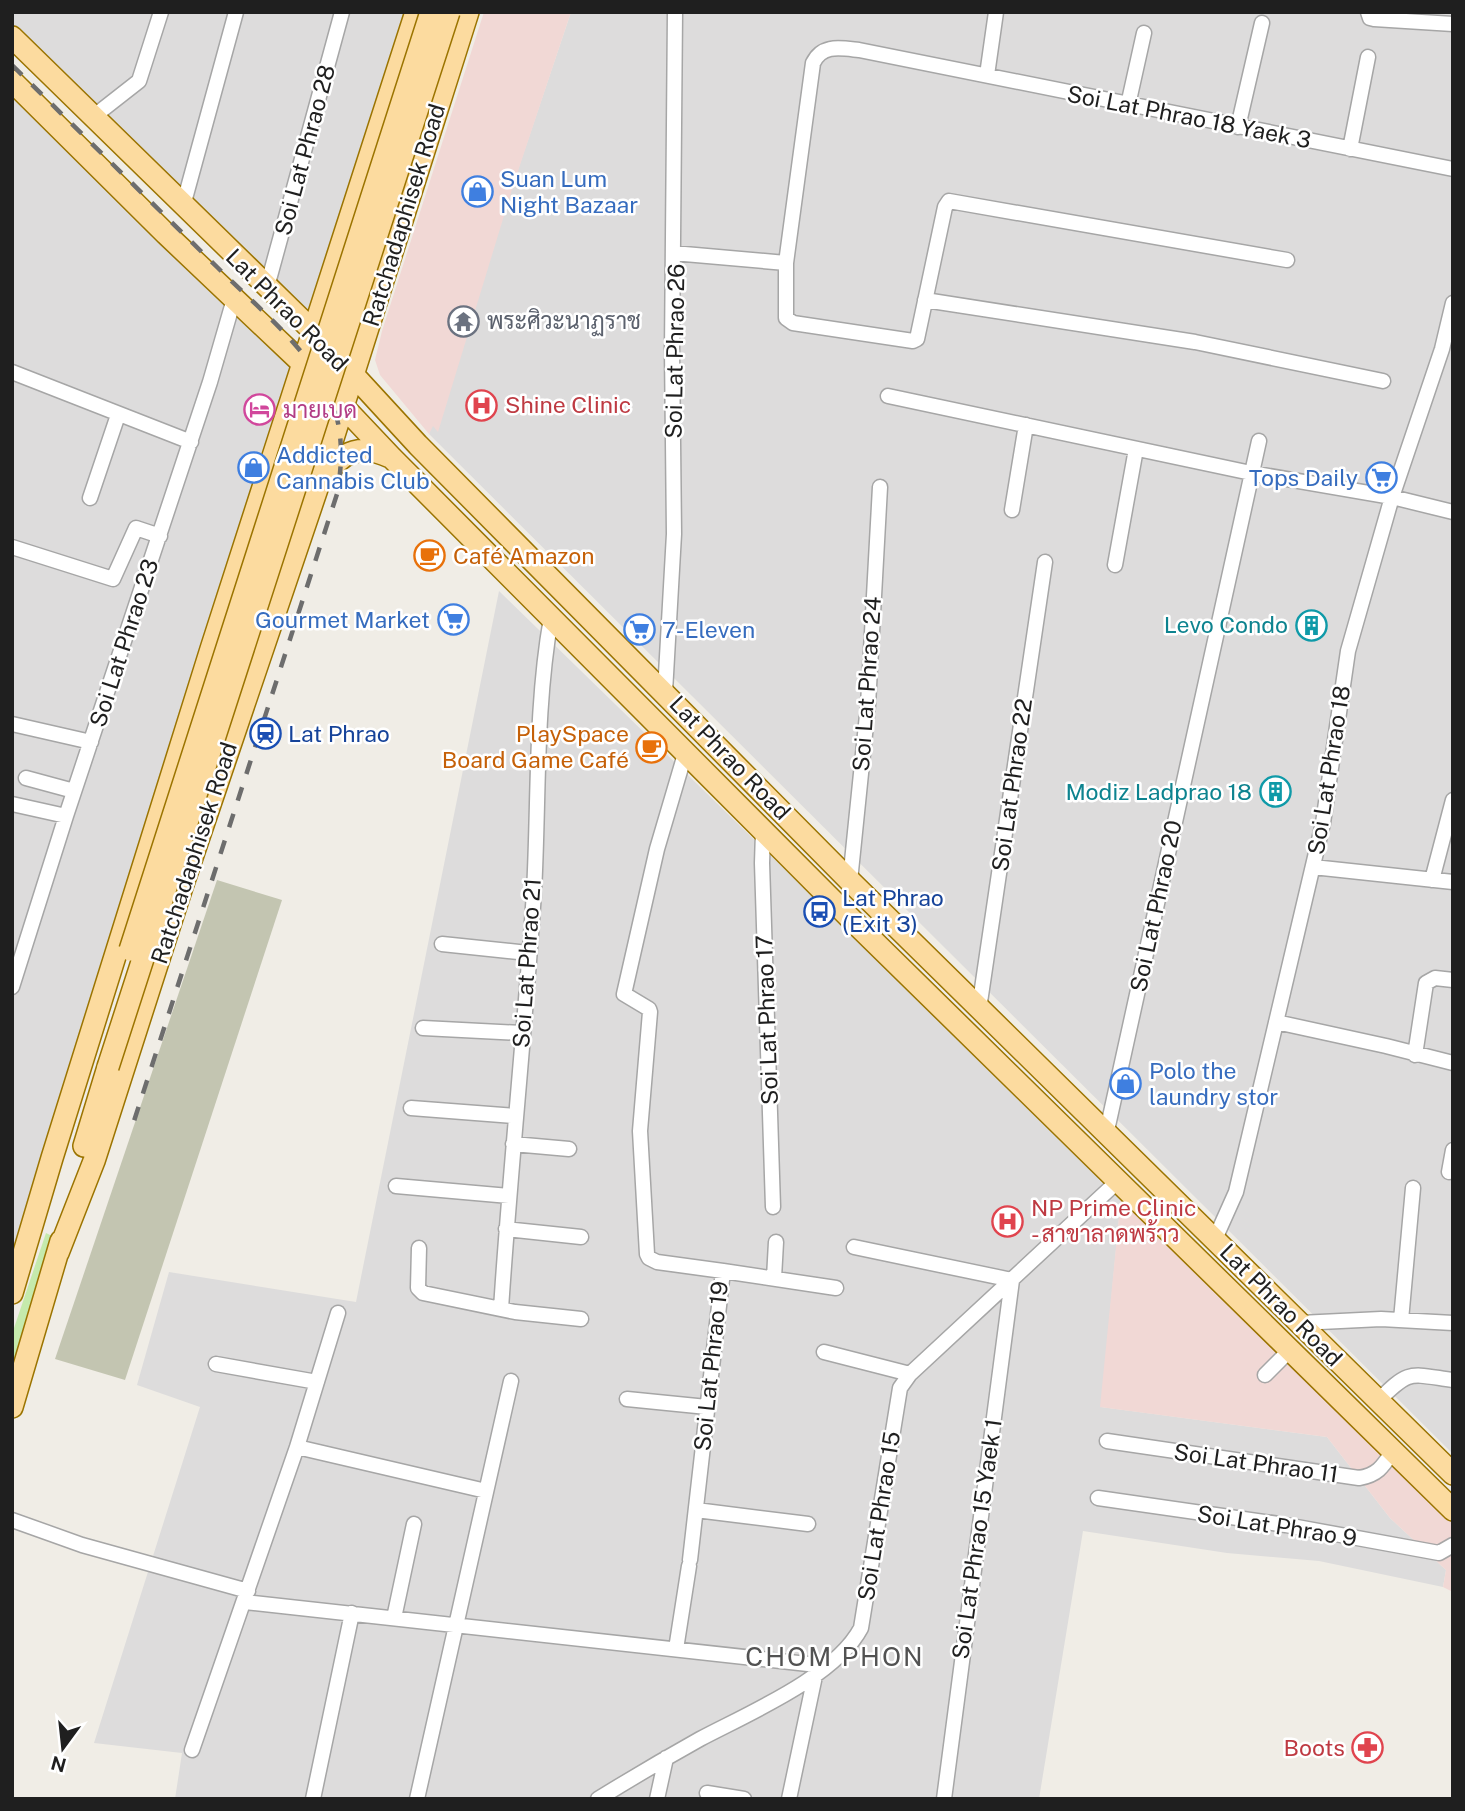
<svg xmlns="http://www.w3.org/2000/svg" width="1465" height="1811" viewBox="0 0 1465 1811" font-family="'Public Sans',Sarabun,sans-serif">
<rect width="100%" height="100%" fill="#f0ede6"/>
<path fill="#dddcdc" d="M12 12H416L314 332 12 37Z
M571 12H1453V1454L429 434Z
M12 87 293 365 12 1260Z
M499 591 1121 1197 1101 1407 1327 1437 1390 1518 1446 1570 1443 1587 1319 1561 1227 1553 1083 1531 1039 1799H175L182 1753 94 1743 200 1407 137 1385 169 1272 356 1302Z"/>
<path fill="#f1d8d5" d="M484 12H571L514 183 438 432 433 426 429 434 380 375 375 360 382 331Z
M1121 1197 1453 1524V1592L1443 1587 1446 1570 1390 1518 1327 1437 1100 1407Z"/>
<path fill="#c3c5b1" d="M217 880 282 900 125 1380 55 1359Z"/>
<path fill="#c5eaac" d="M46 1233 52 1236 12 1373V1334Z"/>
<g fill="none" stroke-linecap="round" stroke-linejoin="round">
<defs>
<path id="street" d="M1368 12 1370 18 1374 19 1453 24
M987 75 996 12
M1128 105 1144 33
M93 117 139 81 161 12
M1238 127 1262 23
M1350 149 1368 57
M183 206 236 12
M673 253 786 263
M1287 260 949 201 945 207 917 339 913 341 793 323 786 318V263L813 63C822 44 840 48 859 50L1453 169
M267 287 342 12
M925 300 1195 342 1383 381
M12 372 191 442
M888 396 1251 473 1392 497 1453 512
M90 498 118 415
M1012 510 1026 425
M12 547 113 579 136 528 160 536
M1115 565 1136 449
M665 692 674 534 672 351 675 12
M12 724 91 742
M685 754 657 849 624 994 649 1009 650 1012 640 1131 647 1254 649 1258 657 1262 723 1271 690 1560
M26 778 74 791
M12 804 66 816
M763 832 762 863 773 1207
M1313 867 1453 882
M1432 880 1453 800
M850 881 868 705 880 487
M442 944 528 953
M12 987 66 816 210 382 234 299
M979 1009 1045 562
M1276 1022 1386 1046 1453 1063
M423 1028 522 1033
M1415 1055 1426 983 1435 978 1453 980
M411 1108 515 1116
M1106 1135 1259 441
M513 1144 569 1149
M1449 1172 1453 1150
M396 1186 509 1196
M506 1229 581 1237
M1215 1239 1236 1192 1323 823 1348 651 1392 497 1442 349 1453 303
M854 1247 1012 1280 944 1799
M419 1248 418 1288 423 1293 515 1312 581 1319
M723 1271 836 1288
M774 1278 776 1242
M501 1309C510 1170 525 1031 534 892 539 800 535 709 551 618
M1401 1320 1413 1188
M1300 1323 1381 1319 1453 1323
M824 1352 910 1374
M216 1364 317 1382
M1265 1375 1290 1350
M627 1399 707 1407
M1378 1401C1410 1369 1409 1374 1453 1380
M1107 1441 1359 1478C1378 1475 1383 1466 1393 1451
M297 1447 486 1491
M1098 1498 1286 1525 1439 1553 1453 1545
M696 1510 808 1524
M12 1520 82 1545 248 1591
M245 1602 826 1666
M394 1618 414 1524
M676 1649 689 1566
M192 1750 297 1447 338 1313
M707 1793 744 1799
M313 1799 352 1613
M417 1799 511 1381
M598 1799C632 1778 666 1758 700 1739 749 1713 835 1677 861 1628L900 1388 910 1374 1118 1181
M657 1799 666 1758
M789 1799 815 1676"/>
<path id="primary" d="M12 37 314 332 418 445 850 881 1453 1474
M12 81 166 234 303 364 392 458 855 923 1453 1510
M326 476C342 450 363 444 390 457
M84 1146 108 1067
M58 1253 94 1161 182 887 317 489 468 12
M12 1293 52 1158 211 649 416 12
M12 1407 61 1241"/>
</defs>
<use href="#street" stroke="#a6a6a6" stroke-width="17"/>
<use href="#primary" stroke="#9b7400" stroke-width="24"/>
<use href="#street" stroke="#fff" stroke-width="14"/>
<use href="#primary" stroke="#fcdb9f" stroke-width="21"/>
<path stroke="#6d6d6d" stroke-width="4.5" stroke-dasharray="14 14" stroke-linecap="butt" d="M12 65C80 132 149 200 217 267 253 303 299 340 324 385 343 419 344 456 337 494L134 1121"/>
<defs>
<path id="primary-bridge" d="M130 950 431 12
M108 1067 449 12"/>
</defs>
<use href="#primary-bridge" stroke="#9b7400" stroke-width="24" stroke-linecap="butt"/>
<use href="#primary-bridge" stroke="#fcdb9f" stroke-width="21"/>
</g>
<defs>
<symbol id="shop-ring" viewBox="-11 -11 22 22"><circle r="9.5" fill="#fff" stroke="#3f7fe0" stroke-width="1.5"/><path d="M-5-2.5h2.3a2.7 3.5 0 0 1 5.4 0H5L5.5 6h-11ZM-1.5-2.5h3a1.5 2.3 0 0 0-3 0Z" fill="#3f7fe0"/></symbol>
<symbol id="temple-ring" viewBox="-11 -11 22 22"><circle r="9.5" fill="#fff" stroke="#6b7280" stroke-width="1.5"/><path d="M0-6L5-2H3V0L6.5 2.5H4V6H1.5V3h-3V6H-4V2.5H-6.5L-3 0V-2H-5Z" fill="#6b7280"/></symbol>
<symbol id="hospital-ring" viewBox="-11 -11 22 22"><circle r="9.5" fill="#fff" stroke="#e0444e" stroke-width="1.5"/><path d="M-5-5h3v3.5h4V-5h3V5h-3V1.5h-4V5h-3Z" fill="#e0444e"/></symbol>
<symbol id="hotel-ring" viewBox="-11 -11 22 22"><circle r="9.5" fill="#fff" stroke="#d1479c" stroke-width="1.5"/><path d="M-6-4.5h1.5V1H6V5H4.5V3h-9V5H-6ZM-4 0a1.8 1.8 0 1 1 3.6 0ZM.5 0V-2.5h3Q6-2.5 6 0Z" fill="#d1479c"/></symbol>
<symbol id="supermarket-ring" viewBox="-11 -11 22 22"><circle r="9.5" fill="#fff" stroke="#3f7fe0" stroke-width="1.5"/><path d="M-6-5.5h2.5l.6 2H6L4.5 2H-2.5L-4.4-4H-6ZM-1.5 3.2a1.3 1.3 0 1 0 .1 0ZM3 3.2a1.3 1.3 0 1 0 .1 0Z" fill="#3f7fe0"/></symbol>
<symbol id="cafe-ring" viewBox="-11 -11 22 22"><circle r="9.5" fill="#fff" stroke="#e8710a" stroke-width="1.5"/><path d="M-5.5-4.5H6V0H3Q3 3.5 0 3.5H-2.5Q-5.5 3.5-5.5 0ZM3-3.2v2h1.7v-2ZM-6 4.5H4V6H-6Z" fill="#e8710a"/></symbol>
<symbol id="building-ring" viewBox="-11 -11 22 22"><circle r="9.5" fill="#fff" stroke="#0f9aa8" stroke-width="1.5"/><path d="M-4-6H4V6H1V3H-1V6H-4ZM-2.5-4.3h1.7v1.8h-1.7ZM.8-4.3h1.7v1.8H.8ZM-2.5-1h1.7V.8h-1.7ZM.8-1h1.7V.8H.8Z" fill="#0f9aa8"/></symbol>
<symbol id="station-ring" viewBox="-11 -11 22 22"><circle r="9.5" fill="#fff" stroke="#1a4fb4" stroke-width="1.5"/><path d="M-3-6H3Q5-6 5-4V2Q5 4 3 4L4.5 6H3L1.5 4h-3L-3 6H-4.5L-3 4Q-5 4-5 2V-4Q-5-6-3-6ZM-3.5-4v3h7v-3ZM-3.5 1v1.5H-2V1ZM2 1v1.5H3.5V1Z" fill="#1a4fb4"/></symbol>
<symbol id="bus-ring" viewBox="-11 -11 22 22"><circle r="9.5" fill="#fff" stroke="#1a4fb4" stroke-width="1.5"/><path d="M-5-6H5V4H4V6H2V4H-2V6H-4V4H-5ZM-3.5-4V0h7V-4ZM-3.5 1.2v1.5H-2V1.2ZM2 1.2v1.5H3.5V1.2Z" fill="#1a4fb4"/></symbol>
<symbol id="pharmacy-ring" viewBox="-11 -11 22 22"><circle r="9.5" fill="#fff" stroke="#e0444e" stroke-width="1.5"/><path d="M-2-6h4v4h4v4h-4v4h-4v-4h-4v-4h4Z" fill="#e0444e"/></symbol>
</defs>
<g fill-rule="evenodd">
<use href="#shop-ring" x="460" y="174" width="35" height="35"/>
<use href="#temple-ring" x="446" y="304" width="35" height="35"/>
<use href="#hospital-ring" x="464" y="388" width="35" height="35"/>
<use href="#hotel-ring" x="242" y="392" width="35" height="35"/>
<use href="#shop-ring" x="236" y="450" width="35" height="35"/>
<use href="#supermarket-ring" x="1364" y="460" width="35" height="35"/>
<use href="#cafe-ring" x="412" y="538" width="35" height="35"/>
<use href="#supermarket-ring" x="436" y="602" width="35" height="35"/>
<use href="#building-ring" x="1294" y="608" width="35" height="35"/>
<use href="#supermarket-ring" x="622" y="612" width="35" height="35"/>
<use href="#station-ring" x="248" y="716" width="35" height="35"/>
<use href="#cafe-ring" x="634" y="730" width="35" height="35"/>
<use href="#building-ring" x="1258" y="774" width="35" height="35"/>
<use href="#bus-ring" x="802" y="894" width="35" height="35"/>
<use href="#shop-ring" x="1108" y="1066" width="35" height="35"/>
<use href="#hospital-ring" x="990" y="1204" width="35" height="35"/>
<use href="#pharmacy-ring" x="1350" y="1730" width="35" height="35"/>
</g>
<g text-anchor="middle" stroke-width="5" stroke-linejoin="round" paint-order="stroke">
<g font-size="23" fill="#1f1f1f" stroke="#fff">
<text transform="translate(1189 117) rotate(11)" y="8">Soi Lat Phrao 18 Yaek 3</text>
<text transform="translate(305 150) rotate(-75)" y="8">Soi Lat Phrao 28</text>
<text transform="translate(404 215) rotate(-73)" y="8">Ratchadaphisek Road</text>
<text transform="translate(287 310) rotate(45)" y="8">Lat Phrao Road</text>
<text transform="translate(675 351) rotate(-89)" y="8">Soi Lat Phrao 26</text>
<text transform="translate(124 643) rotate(-72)" y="8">Soi Lat Phrao 23</text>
<text transform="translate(867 684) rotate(-86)" y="8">Soi Lat Phrao 24</text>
<text transform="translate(730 758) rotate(46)" y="8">Lat Phrao Road</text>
<text transform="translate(1329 770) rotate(-81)" y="8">Soi Lat Phrao 18</text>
<text transform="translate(1012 785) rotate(-82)" y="8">Soi Lat Phrao 22</text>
<text transform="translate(194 853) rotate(-72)" y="8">Ratchadaphisek Road</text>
<text transform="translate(1156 906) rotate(-78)" y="8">Soi Lat Phrao 20</text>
<text transform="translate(527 963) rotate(-86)" y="8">Soi Lat Phrao 21</text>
<text transform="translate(767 1020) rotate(-92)" y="8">Soi Lat Phrao 17</text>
<text transform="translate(1281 1305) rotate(45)" y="8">Lat Phrao Road</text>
<text transform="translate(711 1366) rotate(-84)" y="8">Soi Lat Phrao 19</text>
<text transform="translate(1256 1463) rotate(8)" y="8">Soi Lat Phrao 11</text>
<text transform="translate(879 1516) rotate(-81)" y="8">Soi Lat Phrao 15</text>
<text transform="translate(1277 1526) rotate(9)" y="8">Soi Lat Phrao 9</text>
<text transform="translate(977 1539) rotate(-82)" y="8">Soi Lat Phrao 15 Yaek 1</text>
</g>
<g font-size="23" fill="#366cbe" stroke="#fff" text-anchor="start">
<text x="500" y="187">Suan Lum<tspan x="500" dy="26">Night Bazaar</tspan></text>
<text x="276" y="463">Addicted<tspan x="276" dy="26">Cannabis Club</tspan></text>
<text x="1358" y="486" text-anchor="end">Tops Daily</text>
<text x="430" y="628" text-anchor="end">Gourmet Market</text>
<text x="662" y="638">7-Eleven</text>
<text x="1149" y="1079">Polo the<tspan x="1149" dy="26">laundry stor</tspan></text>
</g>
<g font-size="23" fill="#5b616d" stroke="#fff" text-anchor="start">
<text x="487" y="329">พระศิวะนาฏราช</text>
</g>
<g font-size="23" fill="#be3a42" stroke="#fff" text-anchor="start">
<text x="505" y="413">Shine Clinic</text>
<text x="1031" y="1216">NP Prime Clinic<tspan x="1031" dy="26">- สาขาลาดพร้าว</tspan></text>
<text x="1345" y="1756" text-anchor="end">Boots</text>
</g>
<g font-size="23" fill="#b23c85" stroke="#fff" text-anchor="start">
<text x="283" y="418">มายเบด</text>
</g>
<g font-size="23" fill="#c56008" stroke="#fff" text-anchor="start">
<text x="453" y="564">Café Amazon</text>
<text x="629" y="742" text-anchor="end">PlaySpace<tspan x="629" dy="26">Board Game Café</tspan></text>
</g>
<g font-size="23" fill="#0d838f" stroke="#fff" text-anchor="end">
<text x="1288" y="633">Levo Condo</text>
<text x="1252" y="800">Modiz Ladprao 18</text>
</g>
<g font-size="23" fill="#164399" stroke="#fff" text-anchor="start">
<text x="288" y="742">Lat Phrao</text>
<text x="842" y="906">Lat Phrao<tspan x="842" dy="26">(Exit 3)</tspan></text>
</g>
<g font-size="26" letter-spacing="2" fill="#525252" stroke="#fff">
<text x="835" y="1666">CHOM PHON</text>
</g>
</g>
<rect width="1465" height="1811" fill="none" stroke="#1f1f1f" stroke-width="28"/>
<g transform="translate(63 1748) rotate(195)" stroke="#ffffff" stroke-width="5" paint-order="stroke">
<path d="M0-5L12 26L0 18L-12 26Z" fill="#1f1f1f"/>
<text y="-10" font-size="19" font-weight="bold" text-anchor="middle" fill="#1f1f1f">N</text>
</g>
</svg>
